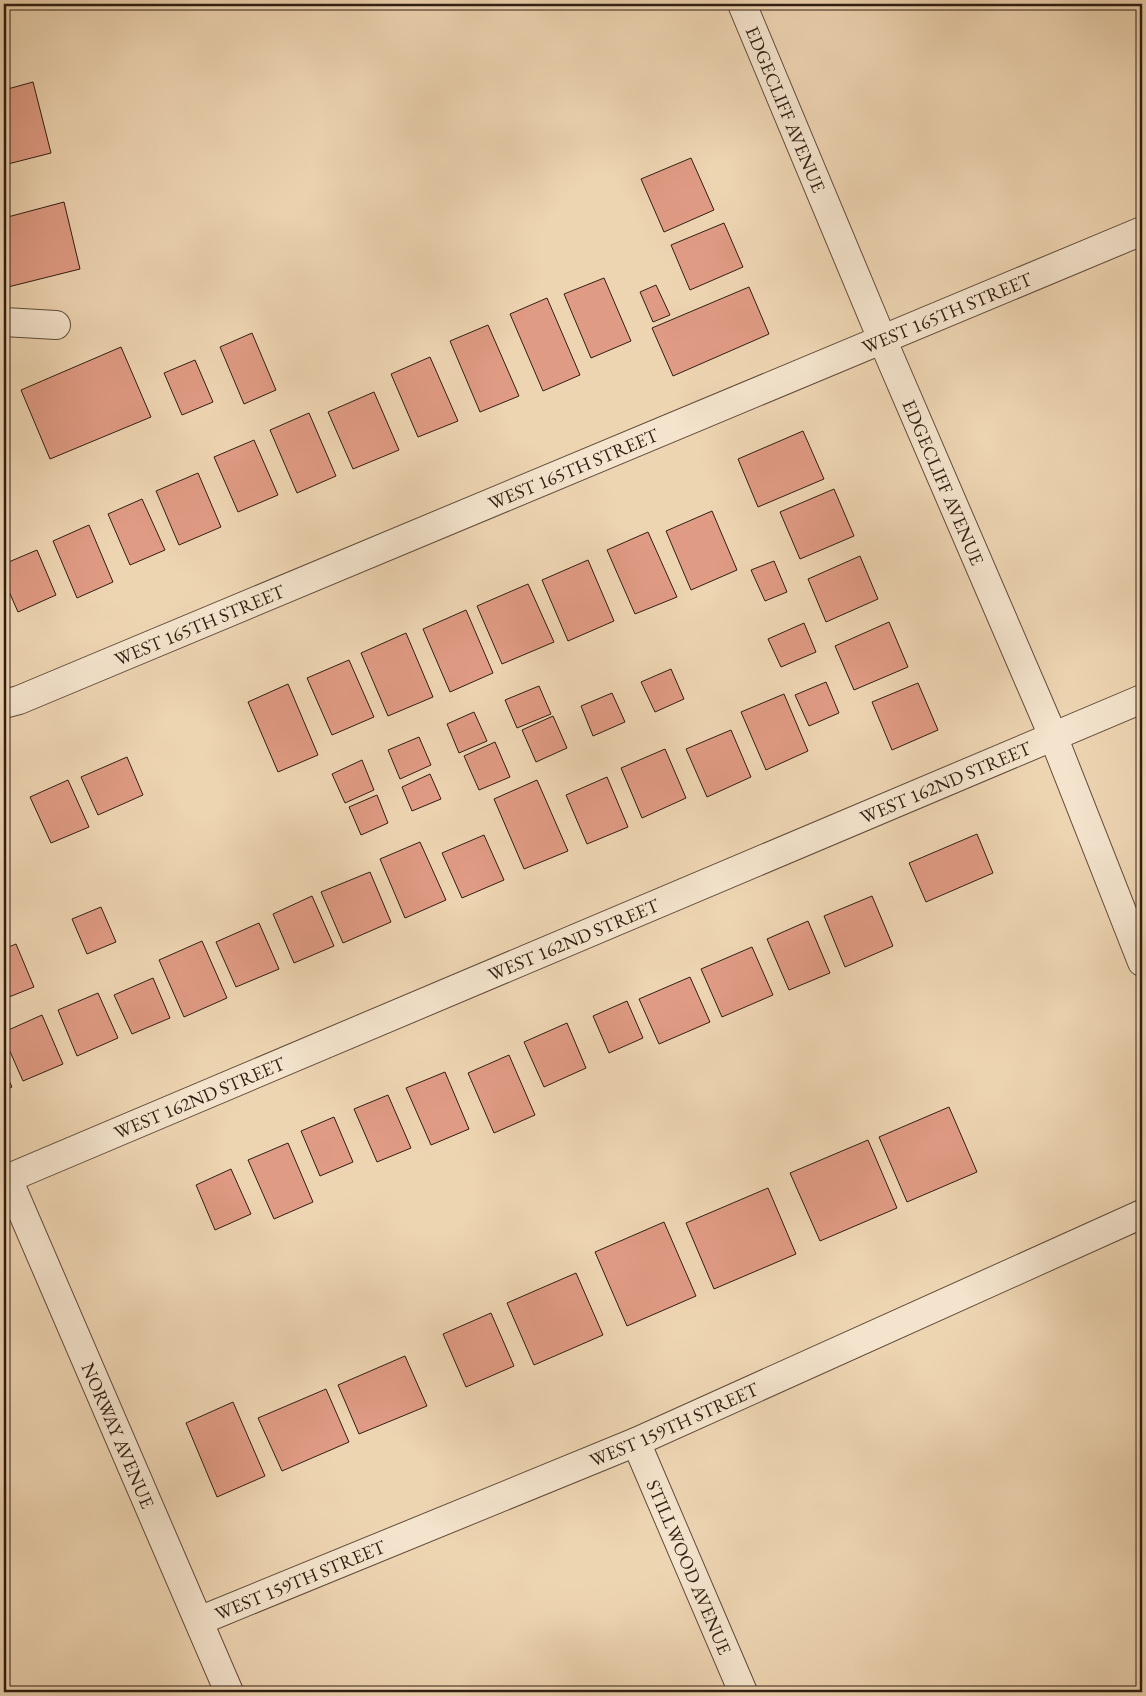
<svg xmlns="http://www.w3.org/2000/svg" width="1146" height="1696" viewBox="0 0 1146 1696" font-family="'EB Garamond',serif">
<rect width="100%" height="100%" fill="#eed5b2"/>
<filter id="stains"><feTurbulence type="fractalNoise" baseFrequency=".004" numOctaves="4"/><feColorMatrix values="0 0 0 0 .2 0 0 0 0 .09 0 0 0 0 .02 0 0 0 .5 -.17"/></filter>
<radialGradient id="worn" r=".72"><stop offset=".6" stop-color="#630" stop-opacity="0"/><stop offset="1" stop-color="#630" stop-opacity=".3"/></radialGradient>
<path fill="#e09b84" stroke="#301e12" d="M33 82 51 153 4 165V90Z
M691 158 714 210 664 232 641 179Z
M64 202 80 269 4 288V218Z
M724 223 743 267 690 290 671 245Z
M604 278 631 341 591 358 564 294Z
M656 285 670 315 653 322 640 292Z
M749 287 769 334 673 376 652 328Z
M547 298 580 375 543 391 510 314Z
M488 325 519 396 480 412 450 341Z
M252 333 276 390 244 404 220 347Z
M121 347 151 417 50 459 21 390Z
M430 357 458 421 418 437 391 374Z
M195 360 213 402 182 415 164 373Z
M374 392 399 450 353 469 328 412Z
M309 413 336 476 297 493 270 430Z
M803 431 824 479 758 507 738 459Z
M254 440 278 495 238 512 214 457Z
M198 473 221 527 179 545 156 491Z
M834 489 854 536 800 559 780 512Z
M142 499 165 550 130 565 108 514Z
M712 511 737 570 691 590 666 531Z
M89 525 113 582 77 598 53 541Z
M648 532 677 597 635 614 607 550Z
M37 550 56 595 18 612 4 580V564Z
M860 556 878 599 826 622 808 579Z
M588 560 614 621 568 641 542 580Z
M774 561 787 592 765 601 751 570Z
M528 584 554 642 502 664 477 606Z
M466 610 493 673 450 692 423 629Z
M889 622 908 667 854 690 835 646Z
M804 623 816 652 781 667 768 639Z
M406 633 433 697 388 716 361 653Z
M349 660 374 717 332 735 307 678Z
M671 669 684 699 655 712 641 682Z
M826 682 839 713 809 726 795 695Z
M918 683 938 730 892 750 872 702Z
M288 684 318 755 278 772 248 702Z
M539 686 551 714 517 728 505 700Z
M612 693 625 722 593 736 581 706Z
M784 694 808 751 766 770 741 712Z
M474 712 487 741 459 753 447 724Z
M553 716 567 748 536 762 522 730Z
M731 730 751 777 707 797 686 749Z
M419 737 431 765 400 779 388 750Z
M495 742 510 777 479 790 464 756Z
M665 749 686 798 642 818 621 768Z
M127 757 143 795 98 815 81 777Z
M362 760 374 790 345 803 332 774Z
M430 774 441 799 412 811 402 787Z
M607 777 628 827 587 844 566 795Z
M68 780 89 827 51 843 30 797Z
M537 780 568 851 524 869 494 799Z
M377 795 388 823 361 835 349 807Z
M977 834 993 873 926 902 909 863Z
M484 835 504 880 462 898 442 853Z
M420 842 446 900 405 918 380 859Z
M370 872 391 922 343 943 321 892Z
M312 896 334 946 294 963 273 914Z
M872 896 893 946 845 967 824 916Z
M101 907 116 942 87 954 72 919Z
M808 921 830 973 789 990 767 939Z
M259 923 279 969 236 987 216 942Z
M202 941 227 998 184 1017 159 960Z
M16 944 34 987 4 999V949Z
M752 947 773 995 722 1017 701 969Z
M690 977 710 1022 659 1044 639 999Z
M153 978 170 1018 132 1034 114 995Z
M98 993 118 1038 77 1056 58 1010Z
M627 1001 643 1038 609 1053 593 1016Z
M42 1015 63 1064 23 1081 4 1038V1032Z
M567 1023 586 1068 544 1087 524 1042Z
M509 1055 535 1115 494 1133 468 1073Z
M4 1070 12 1087 4 1091Z
M445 1072 469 1129 431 1145 406 1088Z
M388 1095 411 1148 377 1162 354 1109Z
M949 1107 977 1172 907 1202 879 1137Z
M334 1117 353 1162 320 1176 301 1131Z
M868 1140 897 1208 820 1241 790 1173Z
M288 1143 313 1202 274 1219 248 1160Z
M231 1169 251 1214 215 1230 196 1185Z
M768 1188 796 1254 714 1289 686 1223Z
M664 1222 696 1296 627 1326 595 1252Z
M576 1273 603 1335 534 1365 507 1303Z
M491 1313 514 1366 466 1387 443 1334Z
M405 1356 427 1406 359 1434 338 1385Z
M326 1389 349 1442 282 1471 258 1418Z
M233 1402 265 1476 217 1497 186 1423Z"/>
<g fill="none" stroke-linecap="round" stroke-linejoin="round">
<defs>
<g id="street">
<path id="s1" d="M742 4 882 339 1053 736 1142 962"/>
<path d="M4 322 56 325"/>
<path id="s2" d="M4 704 19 700 1142 231"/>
<path id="s3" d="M8 1179 229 1692"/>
<path id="s4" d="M4 1180 1142 699"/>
<path id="s5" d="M636 1442 743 1692"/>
<path id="s6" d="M199 1621 636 1442 1142 1214"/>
</g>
</defs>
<use href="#street" stroke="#604c3a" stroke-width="30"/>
<use href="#street" stroke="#f4e4cd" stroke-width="28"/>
</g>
<g text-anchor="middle" stroke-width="4" stroke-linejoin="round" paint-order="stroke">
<g font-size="19" fill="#301e12" stroke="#f4e4cd">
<text dy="7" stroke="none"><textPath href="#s1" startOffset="114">EDGECLIFF AVENUE</textPath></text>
<text dy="7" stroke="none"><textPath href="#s2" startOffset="1021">WEST 165TH STREET</textPath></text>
<text dy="7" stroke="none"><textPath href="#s2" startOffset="616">WEST 165TH STREET</textPath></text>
<text dy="7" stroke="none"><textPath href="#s1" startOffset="519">EDGECLIFF AVENUE</textPath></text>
<text dy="7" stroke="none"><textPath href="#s2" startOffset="211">WEST 165TH STREET</textPath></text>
<text dy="7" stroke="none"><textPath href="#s4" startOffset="1022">WEST 162ND STREET</textPath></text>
<text dy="7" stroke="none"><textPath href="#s4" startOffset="618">WEST 162ND STREET</textPath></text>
<text dy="7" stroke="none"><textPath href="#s4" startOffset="212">WEST 162ND STREET</textPath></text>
<text dy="7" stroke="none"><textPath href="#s6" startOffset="514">WEST 159TH STREET</textPath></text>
<text dy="7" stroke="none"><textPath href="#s3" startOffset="279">NORWAY AVENUE</textPath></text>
<text dy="7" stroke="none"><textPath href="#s5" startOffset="136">STILLWOOD AVENUE</textPath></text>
<text dy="7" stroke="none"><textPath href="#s6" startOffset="109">WEST 159TH STREET</textPath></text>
</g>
</g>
<rect width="1146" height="1696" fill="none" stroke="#eed5b2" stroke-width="20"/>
<rect x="5" y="5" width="1136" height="1686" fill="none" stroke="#301e12" stroke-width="2.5"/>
<rect x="10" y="10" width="1126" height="1676" fill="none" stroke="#301e12"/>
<rect width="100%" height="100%" filter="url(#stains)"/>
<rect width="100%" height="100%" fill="url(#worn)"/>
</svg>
